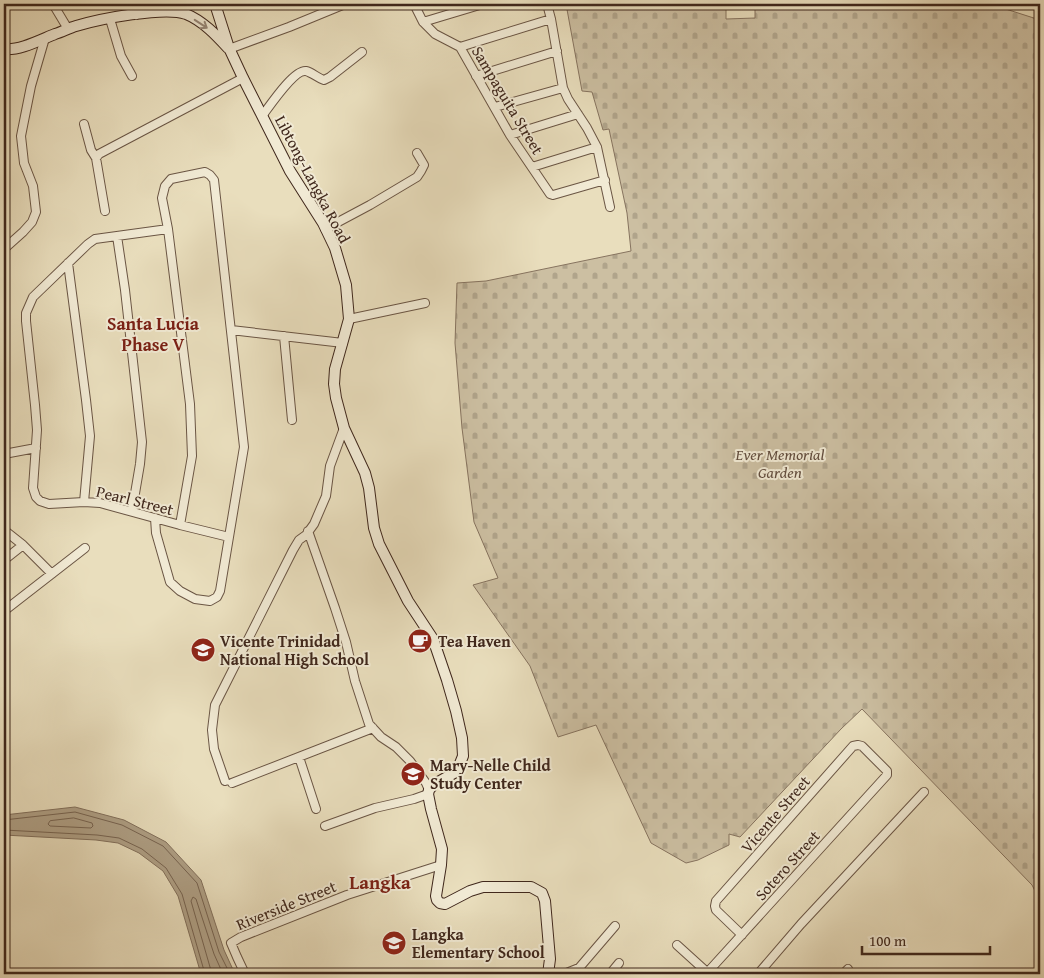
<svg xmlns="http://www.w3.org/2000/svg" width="1044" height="978" viewBox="0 0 1044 978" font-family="'Gentium Book Plus',serif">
<defs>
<pattern id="cemetery-stones" width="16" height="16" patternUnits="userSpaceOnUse" patternTransform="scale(1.25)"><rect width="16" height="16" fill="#ccbfa2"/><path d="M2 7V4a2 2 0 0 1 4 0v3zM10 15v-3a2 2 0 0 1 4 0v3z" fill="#b0a48b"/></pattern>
</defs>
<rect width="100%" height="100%" fill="#e9debd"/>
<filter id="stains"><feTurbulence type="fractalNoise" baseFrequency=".004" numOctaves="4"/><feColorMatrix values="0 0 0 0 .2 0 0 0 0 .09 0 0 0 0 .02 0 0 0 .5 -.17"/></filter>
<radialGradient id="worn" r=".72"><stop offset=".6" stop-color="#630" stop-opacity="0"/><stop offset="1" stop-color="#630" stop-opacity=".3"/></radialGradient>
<path fill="url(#cemetery-stones)" stroke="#86735f" d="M566 4H726V19L755 18V4H990L1040 20V901L1032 885 862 709 841 729 740 837 729 834V845L698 860 686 863 651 843 596 725 558 737 530 666 473 585 498 578 474 522 462 428 455 343 457 283 486 281 631 251 627 213 609 129 603 130 592 92 582 91Z"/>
<path fill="#afa086" stroke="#82705c" d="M75 807 124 820 166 842 201 880 224 950 235 974H201L178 896 163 871 139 853 118 843 96 840 4 835V815Z"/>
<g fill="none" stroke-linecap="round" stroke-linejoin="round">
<path stroke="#776451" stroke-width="1" d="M74 818 92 823 93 826 91 828 50 826 48 824 50 821Z
M4 820 75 812 122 825 163 846 197 883 219 952 230 974
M4 830 97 835 119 838 142 849 166 868 182 894 205 974
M212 974 191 901 193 897 196 899 214 954 223 974"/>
<defs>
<path id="minor" d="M53 4 68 29
M131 4 136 15
M414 4 423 22 435 34 460 47 510 135 550 194 553 195 605 180
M547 4 551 19 563 88 568 99 587 128 597 147 610 207
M110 19 121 56 132 76
M423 22 483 4
M460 47 551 19
M229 49 289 27 345 4
M476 76 557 51
M495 107 563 88
M262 116C269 107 294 69 306 71 311 72 318 78 324 80L330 77 362 52
M84 124 91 150 96 158
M510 135 578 114
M532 167 597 147
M105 211 96 158 99 154 243 78
M168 229 95 239 88 244 33 297 26 313V321L35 405 37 430 33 488 36 497 40 501 49 504 84 502 100 503 180 525 229 537
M325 229 370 205 417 177 421 171 424 165 417 153
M117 236 125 290 142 442 140 464 132 511
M4 249 23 232 32 222 36 212 33 186 24 163 21 136 31 86 45 38
M68 263 86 400 90 436 84 502
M349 319 425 303
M231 330 343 343
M284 336 292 420
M4 454 36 448
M155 518 156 533 170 582 180 591 195 599 210 601 217 597 220 591 244 447 214 180 210 175 205 172 171 179 165 186 162 198 168 229 190 404 192 456 180 525
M4 530 23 545 52 574
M308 531 335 608 346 642 355 681 369 724 381 737 396 747 410 761 426 783 429 790
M4 560 23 545
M4 611 85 548
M299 757 316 809
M225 781 214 749 212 730 215 705 293 550 299 540 306 535 314 524 326 496 330 466 344 428
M232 783 373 728
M325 826 375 808 414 799 428 794
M677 945 709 974
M245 974 237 957 231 943 241 937 347 895 441 865
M564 974 579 968 615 926
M610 974 619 963
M706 974 887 775V771L862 746 858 745 853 746 716 901 715 906 716 910 742 935
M758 974 801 924 924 792
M843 974 848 969"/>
<path id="secondary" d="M215 4 229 48 243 78 290 171 323 223 335 248 346 285 349 319 335 369 334 384 336 398 344 428 365 473 369 488 374 528 379 544 408 601 433 639 447 680 456 711 462 738 463 756 459 766 454 773 433 785 429 790 428 794 431 809 442 849 441 865 436 896 437 900 440 903 445 904 470 891 483 887H531L542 893 545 901 550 959 548 974
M4 49C19 51 40 40 55 34 62 32 69 28 76 26 99 19 165 6 186 14 203 21 216 35 228 48"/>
</defs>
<use href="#minor" stroke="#6a5544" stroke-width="10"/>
<use href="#secondary" stroke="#3f271c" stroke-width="12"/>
<use href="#minor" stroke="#f1ead4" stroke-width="8"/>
<use href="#secondary" stroke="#f1ead4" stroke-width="10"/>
</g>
<defs><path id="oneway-shaft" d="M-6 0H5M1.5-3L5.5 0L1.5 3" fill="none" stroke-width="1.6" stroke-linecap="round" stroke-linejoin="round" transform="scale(1.25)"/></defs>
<use stroke="#988878" href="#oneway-shaft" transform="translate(201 24) rotate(33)"/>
<defs>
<symbol id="cafe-disc" viewBox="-11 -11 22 22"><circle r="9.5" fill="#8f2418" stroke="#f1ead4"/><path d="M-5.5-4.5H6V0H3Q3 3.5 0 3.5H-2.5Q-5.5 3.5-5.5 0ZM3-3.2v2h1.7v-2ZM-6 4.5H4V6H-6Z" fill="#fff"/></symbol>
<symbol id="school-disc" viewBox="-11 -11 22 22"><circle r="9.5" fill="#8f2418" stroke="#f1ead4"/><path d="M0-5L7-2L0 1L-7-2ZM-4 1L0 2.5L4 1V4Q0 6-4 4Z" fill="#fff"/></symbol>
</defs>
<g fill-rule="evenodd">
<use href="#cafe-disc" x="406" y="627" width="28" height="28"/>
<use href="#school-disc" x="189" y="636" width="28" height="28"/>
<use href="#school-disc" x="399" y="760" width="28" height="28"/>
<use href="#school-disc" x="380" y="929" width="28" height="28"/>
</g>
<g text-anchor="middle" stroke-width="4" stroke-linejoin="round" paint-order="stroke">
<g font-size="16" fill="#3f271c" stroke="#f1ead4">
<text transform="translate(508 100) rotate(59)" y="6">Sampaguita Street</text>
<text transform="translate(313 179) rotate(62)" y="6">Libtong-Langka Road</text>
<text transform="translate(135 500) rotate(14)" y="6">Pearl Street</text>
<text transform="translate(775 814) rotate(-49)" y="6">Vicente Street</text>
<text transform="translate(787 865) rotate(-48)" y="6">Sotero Street</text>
<text transform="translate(286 905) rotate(-22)" y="6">Riverside Street</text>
</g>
<g font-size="16" font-style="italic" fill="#624d3e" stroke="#f1ead4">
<text x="780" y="460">Ever Memorial<tspan x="780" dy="18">Garden</tspan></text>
</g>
<g font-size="16" font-weight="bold" fill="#3f271c" stroke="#f1ead4" text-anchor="start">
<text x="220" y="647">Vicente Trinidad<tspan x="220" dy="18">National High School</tspan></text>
<text x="438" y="647">Tea Haven</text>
<text x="430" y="771">Mary-Nelle Child<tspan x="430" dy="18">Study Center</tspan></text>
<text x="412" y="940">Langka<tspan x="412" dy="18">Elementary School</tspan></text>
</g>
<g font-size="18" font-weight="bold" fill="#7a1f14" stroke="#f1ead4">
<text x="153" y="330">Santa Lucia<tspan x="153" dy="21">Phase V</tspan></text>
</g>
<g font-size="19" font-weight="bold" fill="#7a1f14" stroke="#f1ead4">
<text x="380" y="889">Langka</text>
</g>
</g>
<rect width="1044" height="978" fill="none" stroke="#e9debd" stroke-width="20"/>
<rect x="5" y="5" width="1034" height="968" fill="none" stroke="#3f271c" stroke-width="2.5"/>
<rect x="10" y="10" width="1024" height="958" fill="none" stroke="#3f271c"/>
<path d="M862 946v8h128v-8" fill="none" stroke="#3f271c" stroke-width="2.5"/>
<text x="869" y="946" font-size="15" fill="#3f271c" stroke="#f1ead4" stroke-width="4" paint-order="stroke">100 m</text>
<rect width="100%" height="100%" filter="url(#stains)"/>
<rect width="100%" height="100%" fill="url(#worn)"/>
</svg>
